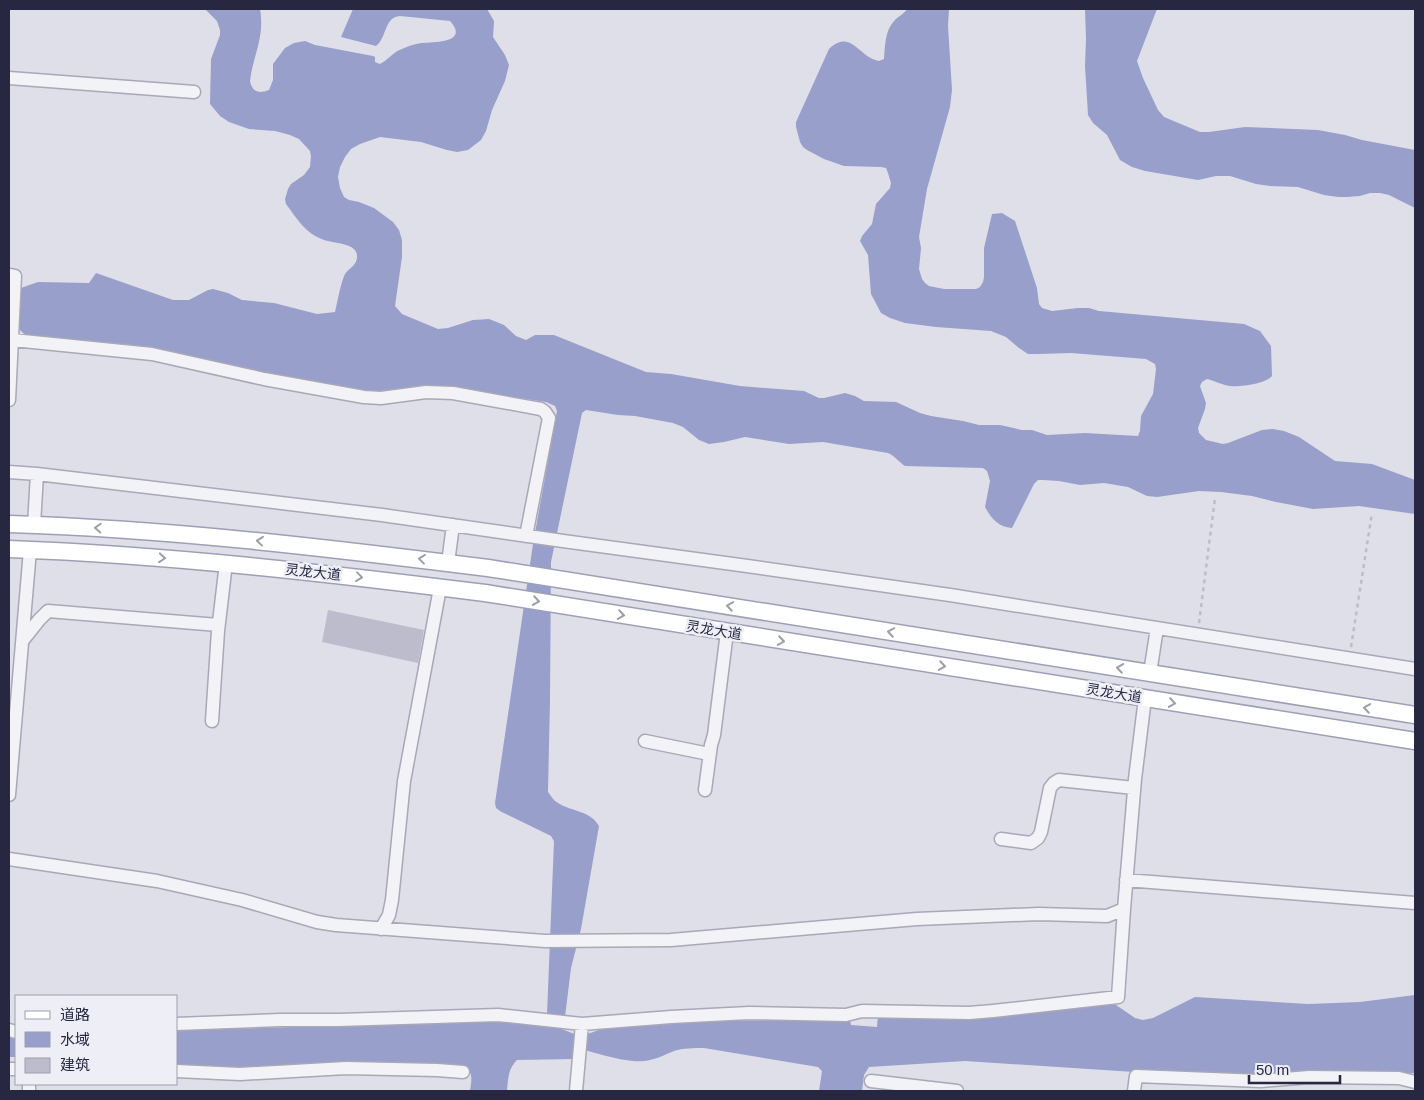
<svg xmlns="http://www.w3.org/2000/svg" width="1424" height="1100" viewBox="0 0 1424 1100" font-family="Helvetica,'Noto Sans SC',sans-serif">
<rect width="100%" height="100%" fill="#dfdfe9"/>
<path fill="#989fcb" d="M205 9H260C265 38 253 55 250 81 252 92 259 94 269 90L273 80V64L285 48 294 43 305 41 315 45 373 56 375 57V62L380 64C388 60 393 52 402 49 408 46 415 44 421 43 433 42 470 43 450 21L400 16C384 17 387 38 376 46L341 37 353 9H487L494 21 493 37 505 55 509 65 505 81 492 110 486 131 481 140 468 150 457 152 447 150 421 142 380 137 360 144 351 149 345 157 340 167 338 177 340 188 344 197 349 200 359 202 374 208 393 222 399 230 402 240V257L395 306 402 314 438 329 448 328 473 320 489 319 504 325 516 336 526 340 535 335H554L646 372 671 374 740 386 804 391 819 398H824L845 393 855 396 864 401 896 402 920 413 931 416 963 421 979 425H1000L1022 430H1032L1047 435 1085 433 1138 436 1140 431 1141 416 1153 394 1156 369 1155 364 1146 359 1071 353 1039 354H1028L1019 348 1006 337 991 331 936 327 905 323 890 318 881 313 871 294 868 255 860 241 862 236 872 224 876 204 890 188 891 183 888 173 886 168 881 167 844 166 824 159 807 150 803 147 800 142 796 127V122L829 49C851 28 859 58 879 61L884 59C885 45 885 30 895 20 899 16 904 14 907 9H949L948 26 952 90 950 107 927 189 919 237 921 248 919 269 922 279 925 283 929 286 944 289H976L980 287 983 282 984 277V248L992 214 1002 213 1015 221 1037 288 1039 304 1042 308 1052 311 1078 308H1089L1099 311 1244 324 1260 331 1271 346 1272 376C1265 384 1241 387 1230 386 1222 385 1215 381 1207 379L1202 382 1200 386 1206 403 1205 409 1198 428 1199 433 1206 440 1223 444 1228 443 1262 430 1273 429 1284 431 1299 437 1335 461 1372 464 1415 480V514L1359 506 1313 509 1276 502 1252 496 1221 492 1199 491 1157 497 1147 496 1128 487 1104 483 1080 485 1059 481 1043 480H1038L1034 484 1012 528C998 527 991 518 985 507L990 481 987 471 983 468 905 466C899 462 895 456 888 453L823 442 789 444 745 437 724 442 709 444 699 440 683 427 673 423 635 416 618 415 586 410 582 413 551 562 550 700 548 792C551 796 554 801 558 803 572 812 590 810 599 826L581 929 571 968 565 1017 547 1014 554 841 551 836 547 834 500 811 496 808 495 803 533 544 557 411 555 406 546 402 460 389 384 394 279 378 144 347 29 336 23 333 17 327 18 289 38 282 89 283 96 273 173 300H189L208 290 213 289 228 293 242 300 274 303 317 314 335 312C338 300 340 285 345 274 349 268 358 265 357 255 356 243 333 243 324 240 305 233 298 220 286 204L285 199 288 189 291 184 304 175 310 167 311 156 310 151 299 139 290 135 275 131 249 129 229 122 220 116 210 104 211 59 220 35V30L217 21Z
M1085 9H1157L1137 61 1143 78 1158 110 1164 117 1200 132H1209L1245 127 1318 130 1345 135 1362 140 1415 150V208L1389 195 1380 193H1370L1360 196 1347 197H1338L1324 195 1298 187 1270 186 1256 184 1230 176H1216L1198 180 1145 171 1132 167 1120 160 1107 135 1093 123 1088 115 1085 66 1086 39Z
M1415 995V1073H1312L1256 1078 1180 1075 965 1061 869 1067 864 1075 862 1091H819L822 1071 818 1067 704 1048C694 1048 683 1048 674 1051 664 1055 655 1060 644 1061 625 1063 594 1052 576 1048L574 1059 517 1060C508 1069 508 1079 507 1091H470C471 1083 474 1073 466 1068L227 1070 176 1067V1029H231L483 1021 554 1026 577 1035H585L607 1027 697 1021 850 1020 851 1025 877 1027 878 1014 1109 1003 1116 1005 1135 1018 1143 1020 1153 1018 1195 997 1308 1004 1360 1002Z
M9 1034 16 1035V1057H9Z"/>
<path fill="#bcbccc" d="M328 610 424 630 418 663 322 642Z"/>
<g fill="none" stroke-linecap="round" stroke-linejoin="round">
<defs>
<path id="minor" d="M9 78 194 92
M9 275 15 276 9 400
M13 340 152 354 264 379 364 397 381 398 426 392 453 393 541 409 545 412 549 418 526 536
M9 472 37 474 382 515 563 541 740 565 950 595 1415 669
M34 525 37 474
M448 563 453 525
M23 640 39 620 48 611 218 625
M1150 673 1157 628
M212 721 218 631 226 563
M645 741 709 754
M705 790 711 745 714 735 727 632
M9 795 30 550
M1001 839 1031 843 1038 838 1041 832 1050 788 1054 783 1059 780 1134 788
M9 859 157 881 242 900 317 922 336 925 545 941 671 940 917 919 1039 914 1107 916 1124 909
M1126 880 1415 903
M381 929 389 915 392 900 404 781 440 588
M176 1024 280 1020H339L498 1015 582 1024 671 1017 749 1013 846 1015 862 1011 969 1013 993 1011 1118 997 1124 909 1135 779 1145 698
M9 1030 16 1032
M9 1069H16
M176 1071 240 1074 346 1068 437 1070 463 1072
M871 1081 957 1091
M29 1091V1084
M576 1091 582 1024
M1134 1091 1136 1076 1261 1081 1309 1077 1399 1078 1415 1082"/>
<path id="major" d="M9 524C170 529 329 548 488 568L1415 715
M9 549C168 555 326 573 485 593L1415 741"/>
</defs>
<use href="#minor" stroke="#a8a8b7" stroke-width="15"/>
<use href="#major" stroke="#9e9fb5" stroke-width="19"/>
<path stroke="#bdbdc8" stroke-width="2.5" stroke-dasharray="4 4" stroke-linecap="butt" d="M1199 623 1215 498
M1351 647 1372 513"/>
<use href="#minor" stroke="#f2f2f7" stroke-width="12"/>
<use href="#major" stroke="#fff" stroke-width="16"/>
</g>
<defs><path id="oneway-chevron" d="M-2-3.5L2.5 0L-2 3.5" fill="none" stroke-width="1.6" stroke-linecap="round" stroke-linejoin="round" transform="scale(1.25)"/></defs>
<g stroke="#9e9eaa">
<use href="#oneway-chevron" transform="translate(98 528) rotate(-177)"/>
<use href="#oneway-chevron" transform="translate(260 541) rotate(-174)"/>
<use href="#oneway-chevron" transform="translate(162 558) rotate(5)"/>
<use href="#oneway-chevron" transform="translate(422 559) rotate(-173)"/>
<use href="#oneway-chevron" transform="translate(359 577) rotate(7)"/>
<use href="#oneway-chevron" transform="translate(536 601) rotate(9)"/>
<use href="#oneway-chevron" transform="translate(730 606) rotate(-171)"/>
<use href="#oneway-chevron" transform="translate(621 615) rotate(9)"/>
<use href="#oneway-chevron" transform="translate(891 632) rotate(-171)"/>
<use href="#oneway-chevron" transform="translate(781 641) rotate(9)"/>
<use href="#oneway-chevron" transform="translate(942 666) rotate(9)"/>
<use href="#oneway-chevron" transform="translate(1120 668) rotate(-171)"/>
<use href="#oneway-chevron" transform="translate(1172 703) rotate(9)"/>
<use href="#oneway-chevron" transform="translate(1367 708) rotate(-171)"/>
</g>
<g text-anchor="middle" stroke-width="5" stroke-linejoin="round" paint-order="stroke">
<g font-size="14" fill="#272741" stroke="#eeeff6">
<text transform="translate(313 572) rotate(6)" y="5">灵龙大道</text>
<text transform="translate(714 630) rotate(9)" y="5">灵龙大道</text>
<text transform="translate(1114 693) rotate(9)" y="5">灵龙大道</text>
</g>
</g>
<rect width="1424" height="1100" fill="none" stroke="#272741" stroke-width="20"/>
<rect x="15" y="995" width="162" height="90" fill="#eeeff6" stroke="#9e9fae"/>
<rect x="25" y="1011" width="25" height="8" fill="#ffffff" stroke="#9e9fae"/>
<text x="60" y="1020" font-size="15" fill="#272741">道路</text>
<rect x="25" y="1032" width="25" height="15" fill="#989fcb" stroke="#9e9fae"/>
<text x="60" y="1045" font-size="15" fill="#272741">水域</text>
<rect x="25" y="1058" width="25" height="15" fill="#bcbccc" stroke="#9e9fae"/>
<text x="60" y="1070" font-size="15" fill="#272741">建筑</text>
<path d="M1249 1075v8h91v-8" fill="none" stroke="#272741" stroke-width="2.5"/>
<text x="1256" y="1075" font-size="15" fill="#272741" stroke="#eeeff6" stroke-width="4" paint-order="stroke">50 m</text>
</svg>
